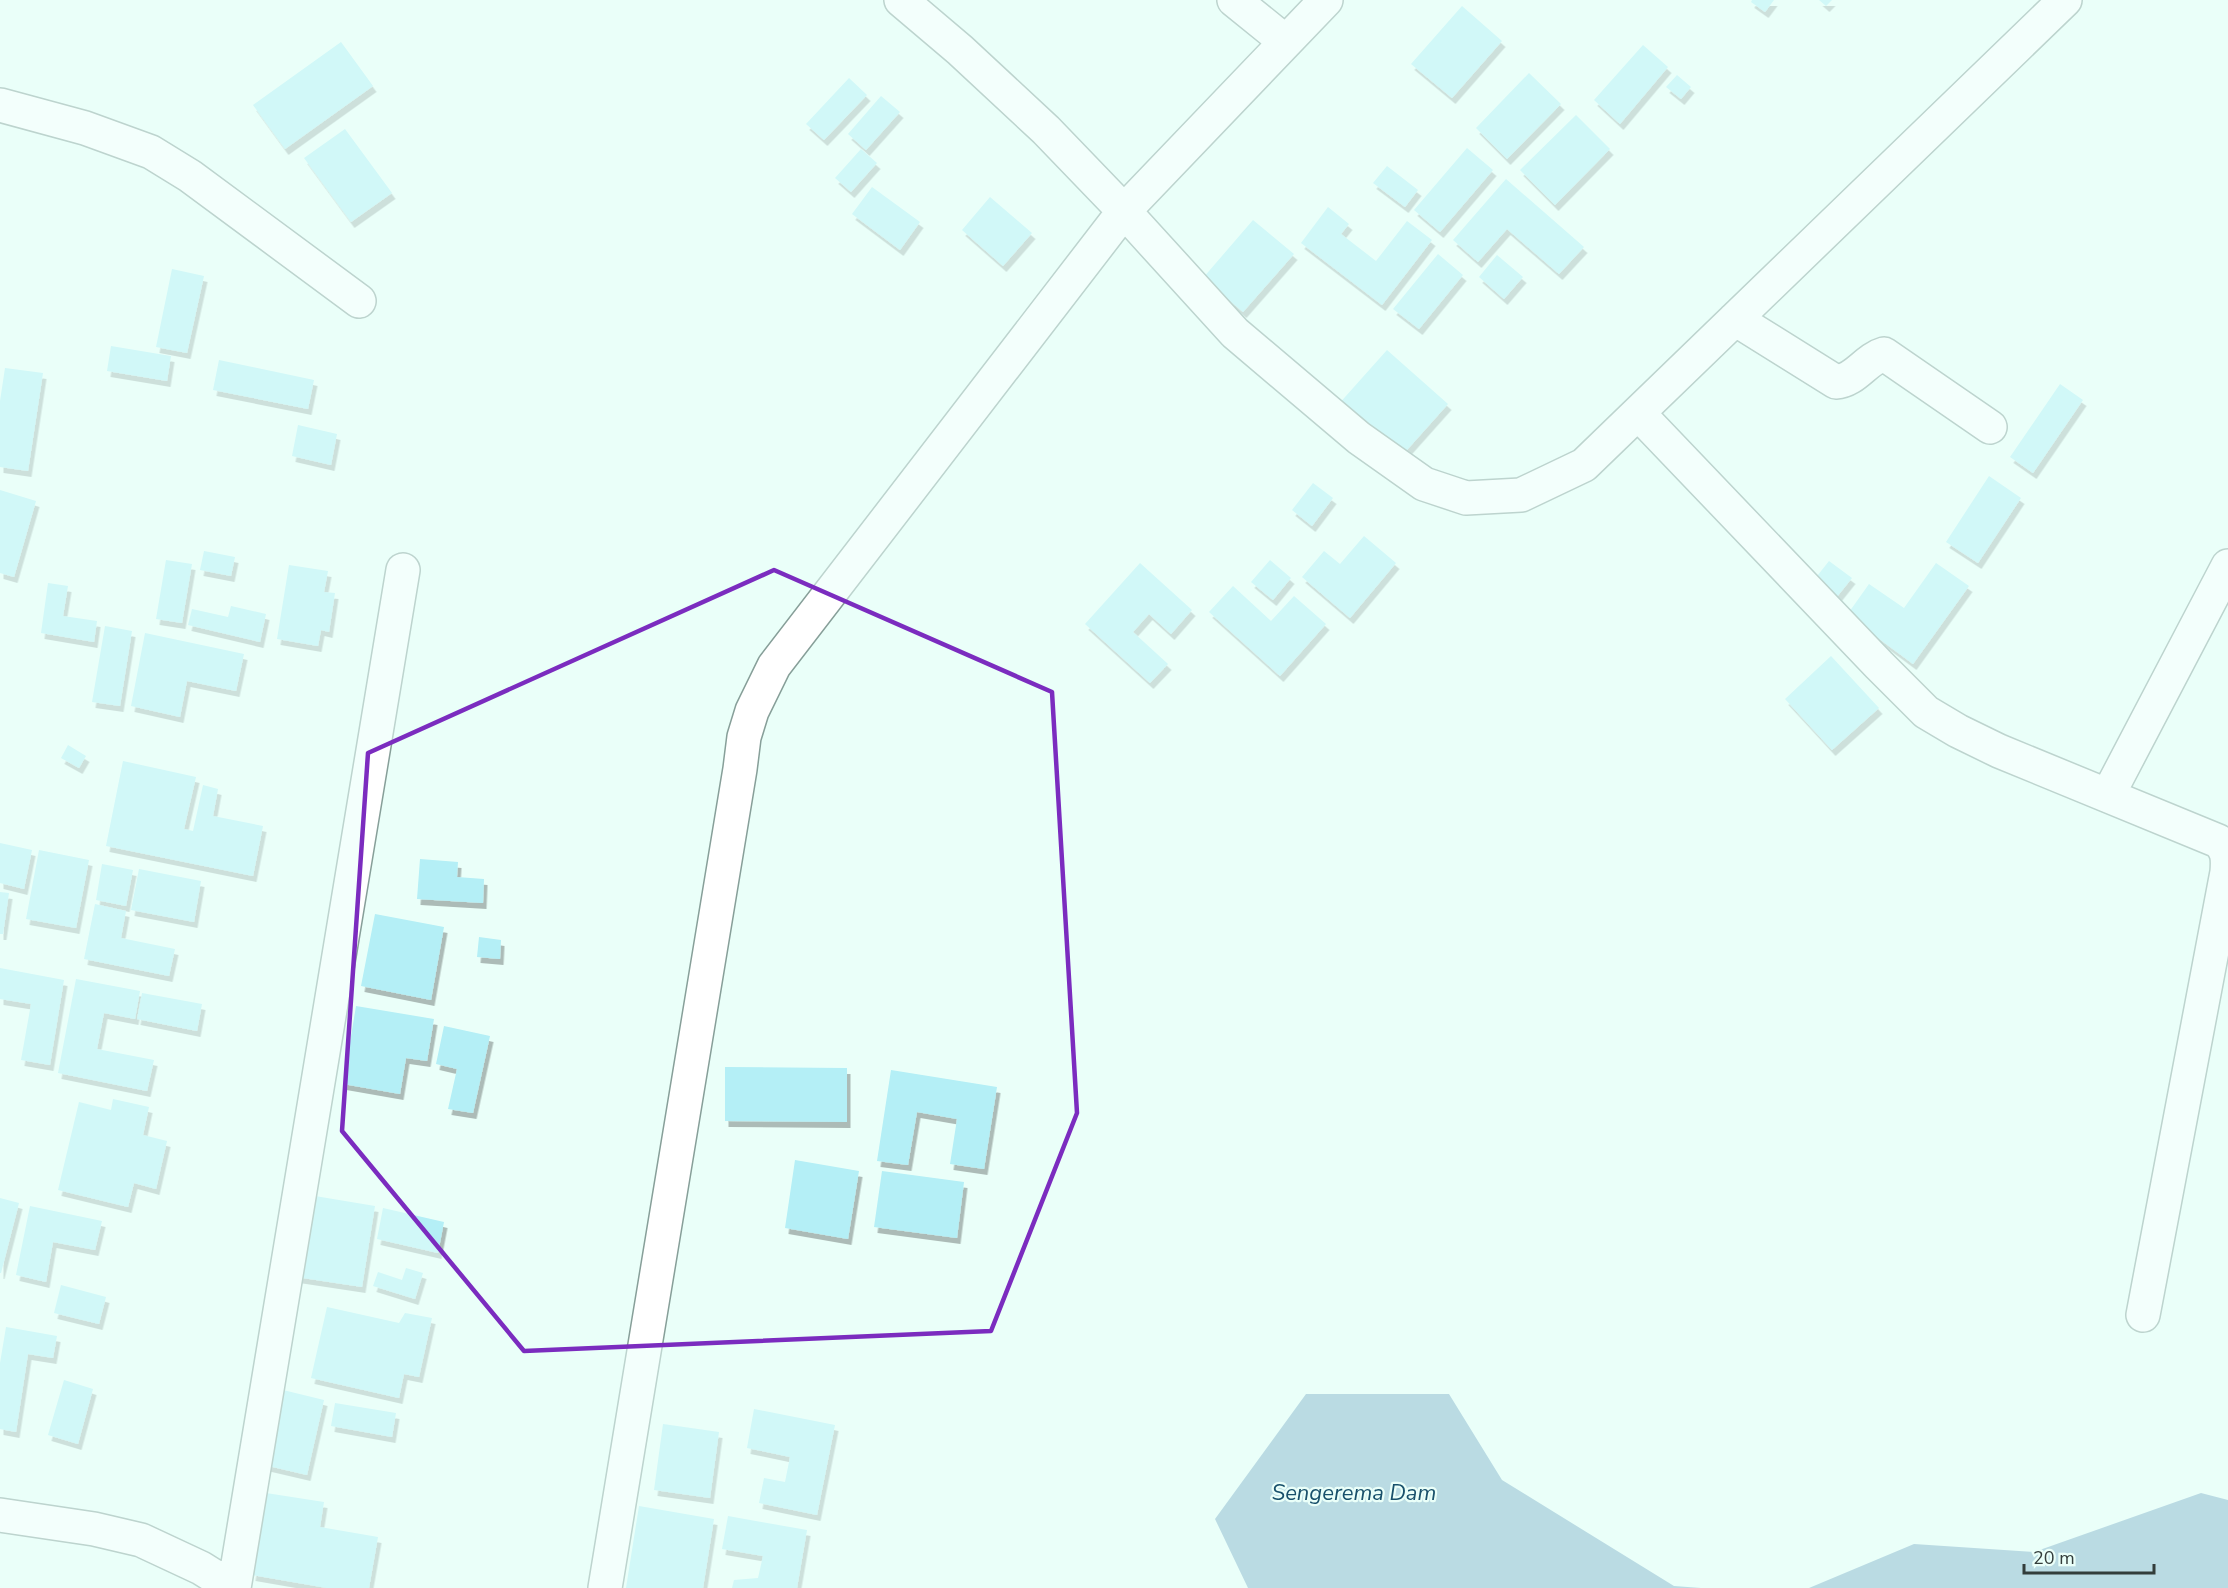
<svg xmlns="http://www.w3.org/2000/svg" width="2228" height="1588" viewBox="0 0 2228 1588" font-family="'Nunito Sans',sans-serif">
<defs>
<filter id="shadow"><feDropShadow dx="3.5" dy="6" stdDeviation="0" flood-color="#0004"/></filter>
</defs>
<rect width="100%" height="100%" fill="#eafff9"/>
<path fill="#82afc8" d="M1306 1394H1449L1502 1480 1674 1586 1701 1588H1248L1215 1519Z
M2201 1493 2228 1500V1588H1809L1914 1544 2034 1552Z"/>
<path fill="#b4eff6" filter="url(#shadow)" d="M1752 0H1774L1765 12 1751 2Z
M1819 0H1832L1826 6Z
M1462 6 1502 41 1452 98 1411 64Z
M341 42 373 86 285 149 253 105Z
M1643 45 1668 67 1620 124 1594 100Z
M1529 73 1561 104 1507 159 1476 128Z
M1677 75 1691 87 1681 99 1666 87Z
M849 78 867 95 824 140 806 124Z
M881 96 900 112 866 150 848 134Z
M1576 115 1610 149 1555 205 1520 170Z
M345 129 392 193 351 222 304 158Z
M1467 148 1493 170 1440 232 1414 210Z
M861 149 877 163 851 192 835 178Z
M1387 166 1418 190 1405 207 1373 183Z
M1506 179 1584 247 1559 274 1507 229 1478 262 1453 240Z
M872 187 920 222 900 250 852 214Z
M990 197 1032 233 1003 266 962 230Z
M1328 207 1349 224 1341 234 1376 261 1407 221 1432 240 1382 305 1301 243Z
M1253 220 1294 254 1243 312 1203 278Z
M1438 254 1463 275 1419 329 1393 309Z
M1497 255 1523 277 1504 299 1479 277Z
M172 269 204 276 187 353 156 347Z
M111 346 171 356 167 381 107 371Z
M1387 350 1448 404 1398 460 1337 406Z
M219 360 314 380 308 409 213 390Z
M5 368 43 373 28 471 0 467V401Z
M2060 384 2083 400 2033 473 2010 457Z
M298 425 337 434 331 465 292 456Z
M1989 476 2021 498 1978 563 1946 542Z
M1313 483 1333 498 1312 526 1292 510Z
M0 490 36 501 14 577 0 573Z
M1364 536 1396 563 1350 618 1302 577 1324 551 1340 564Z
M204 551 235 557 231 576 200 570Z
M166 560 192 564 182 623 156 619Z
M1270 560 1291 578 1273 600 1251 582Z
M1829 561 1852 578 1836 598 1814 580Z
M1140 563 1192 610 1171 634 1149 614 1133 632 1168 664 1150 683 1085 624Z
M1936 563 1969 586 1913 664 1847 615 1869 584 1904 608Z
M289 565 328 571 324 592 335 593 329 632 321 630 318 646 277 639Z
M48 583 68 586 63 616 97 621 94 642 41 633Z
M1233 586 1271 621 1294 596 1326 624 1280 676 1209 612Z
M231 606 266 614 260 642 188 625 192 609 228 617Z
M105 626 132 631 120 706 92 702Z
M145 633 244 654 236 691 187 681 180 717 131 706Z
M1831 656 1879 708 1832 750 1785 699Z
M68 745 86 756 79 768 61 758Z
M123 761 196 777 184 829 193 831 203 785 218 789 213 816 263 826 253 876 106 846Z
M0 843 32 850 24 889 0 883Z
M39 850 89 860 76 928 26 919Z
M420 859 458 862 457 877 484 879 483 903 417 899Z
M102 864 133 870 126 906 96 900Z
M139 869 201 881 194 922 131 910Z
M0 892 9 893 3 934H0Z
M95 904 126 911 121 938 175 949 169 976 84 959Z
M375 914 444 927 431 1000 361 986Z
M479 937 501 940 500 959 477 957Z
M0 968 64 980 50 1065 21 1060 31 1004 0 999Z
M76 979 140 991 135 1019 104 1013 97 1049 154 1060 147 1091 58 1073Z
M142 993 202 1004 197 1031 137 1019Z
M356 1006 434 1019 427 1061 406 1058 400 1094 343 1084Z
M444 1026 490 1036 473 1113 448 1109 457 1069 436 1064Z
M725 1067 847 1068V1122L725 1121Z
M891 1070 997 1087 984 1169 950 1164 957 1119 917 1112 908 1165 877 1161Z
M113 1099 149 1107 143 1135 167 1141 156 1189 134 1183 128 1207 58 1190 79 1102 111 1110Z
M795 1160 859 1171 848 1239 785 1228Z
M882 1171 964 1182 957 1238 874 1227Z
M309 1195 375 1206 362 1287 296 1277Z
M0 1198 19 1203 1 1273H0Z
M30 1206 102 1221 95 1250 53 1242 46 1282 16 1275Z
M383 1208 444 1222 438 1253 377 1239Z
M406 1268 423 1273 415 1299 373 1286 378 1272 402 1280Z
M61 1285 106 1297 99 1324 54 1313Z
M327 1307 399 1323 405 1313 432 1318 419 1377 404 1374 399 1398 311 1378Z
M6 1327 57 1336 53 1358 28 1354 16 1432 0 1429V1363Z
M64 1380 93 1389 78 1444 48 1435Z
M283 1390 324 1400 307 1475 264 1465Z
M335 1403 396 1413 392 1437 331 1426Z
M754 1409 835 1425 817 1515 759 1503 764 1478 785 1482 790 1457 747 1448Z
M663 1424 719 1432 710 1498 654 1490Z
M266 1493 324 1502 320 1527 378 1537 369 1588H327L252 1575Z
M639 1506 714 1519 703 1588H626Z
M728 1516 807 1530 797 1588H732L734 1580 758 1578 763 1556 722 1549Z"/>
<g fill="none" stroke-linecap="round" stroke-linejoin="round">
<defs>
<path id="minor" d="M901 0 960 50 1046 130 1124 211 1235 333 1359 438 1424 484 1466 498 1521 495 1584 465 2065 0
M1234 0 1286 42
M0 105 85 128 151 152 190 176 359 301
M1735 319 1836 382C1855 381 1866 359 1884 354L1990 427
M1638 413 1879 665 1926 712 1958 731 1999 751 2218 841C2228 850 2228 859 2227 872L2143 1315
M2108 795 2228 566
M0 1515 94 1529 141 1540 201 1568 233 1588
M234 1588 403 570
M605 1588 740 769 744 737 752 711 774 666 1124 211 1326 0"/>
</defs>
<use href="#minor" stroke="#879f99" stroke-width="36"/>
<use href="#minor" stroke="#fff" stroke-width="33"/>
</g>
<path d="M0 0H2228V1588H0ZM774 570 1052 692 1077 1113 991 1331 524 1351 342 1131 368 753Z" fill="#eafff9" fill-opacity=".55" fill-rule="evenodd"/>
<path fill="none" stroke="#7b2cbf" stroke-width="4.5" stroke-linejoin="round" d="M774 570 1052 692 1077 1113 991 1331 524 1351 342 1131 368 753Z"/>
<g text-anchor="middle" stroke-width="4.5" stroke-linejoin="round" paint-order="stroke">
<g font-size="22" font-style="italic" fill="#18506b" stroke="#eafff9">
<text x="1354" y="1500">Sengerema Dam</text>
</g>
</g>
<path d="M2024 1564v9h130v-9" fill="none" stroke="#333d3b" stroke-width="3"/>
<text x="2033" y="1564" font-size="18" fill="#333d3b" stroke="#eafff9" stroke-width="4.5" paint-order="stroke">20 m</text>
</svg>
